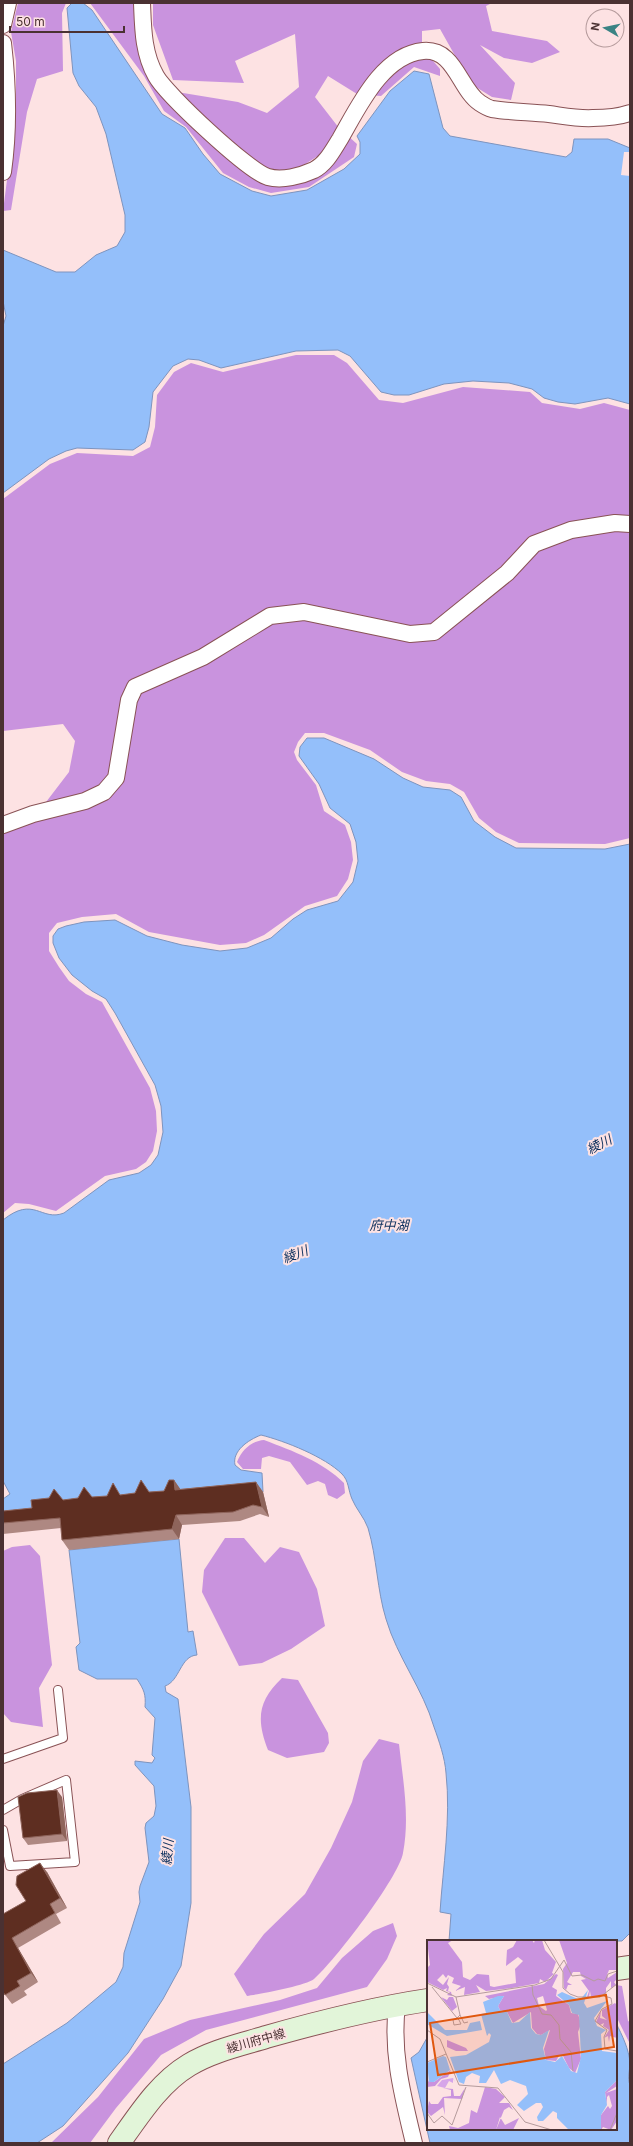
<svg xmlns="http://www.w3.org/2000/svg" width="633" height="2146" viewBox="0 0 633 2146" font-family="Inter,'Noto Sans JP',sans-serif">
<rect width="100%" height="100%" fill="#fde2e3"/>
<path fill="#c993de" d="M18 3H66L62 13 63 71 37 79 27 112 11 210 3 211 16 110V61L11 32Z
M90 3H136L141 48 246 172 317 173 347 135 357 144 354 157 309 187 271 193 249 187 223 173 186 127 164 111 144 76Z
M153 3H492L486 6 492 31 547 41 560 52 532 63 504 58 480 45 515 83 511 100 492 97 471 84 440 29 422 31V48L440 69V76L414 67 381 96 357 94 328 76 315 97 339 128 324 152 296 170 268 173 253 165 177 92 238 102 267 113 299 87 295 34 235 61 244 83 173 80 153 25Z
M296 355H334L347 363 379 400 403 403 463 387 530 392 542 403 580 409 604 403 630 410V838L605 844 519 843 496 832 479 818 464 792 450 784 426 781 402 772 370 750 324 733H305L298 742 294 752 297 760 316 785 324 811 345 825 351 842 353 860 348 879 337 896 305 906 264 935 246 943 220 945 149 932 116 914 82 917 57 923 49 933V951L59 967 69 981 86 994 102 1002 150 1088 156 1111 157 1131 153 1151 146 1162 136 1169 105 1176 56 1211 29 1204 15 1203 3 1213V819L43 806 69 772 75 741 63 724 3 731V499L50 464 77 453 133 456 150 447 155 427 157 395 174 372 191 363 223 372Z
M264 1440C293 1451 323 1462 344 1483L345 1493 337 1499 328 1495 325 1484 318 1481 307 1485 290 1462 269 1456 262 1458 261 1469H243L237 1462C242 1450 251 1441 264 1440Z
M225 1538H244L265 1563 280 1547 299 1552 317 1589 325 1626 291 1649 262 1663 239 1666 202 1592 204 1570Z
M30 1545 40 1556 52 1665 39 1688 43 1727 11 1722 3 1713V1551L12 1547Z
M282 1678 298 1680 328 1733 329 1743 324 1752 287 1758 268 1750C256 1719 258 1701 282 1678Z
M379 1739 399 1744C403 1781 410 1817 403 1853 399 1877 334 1962 314 1979 305 1986 260 1994 247 1996L234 1974 264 1934 305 1894 331 1848 352 1802 363 1761Z
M393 1923 397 1936 387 1959 367 1987 206 2030 161 2055 116 2108 90 2143H51L98 2097 144 2039 190 2020 280 2000 317 1988 342 1958 373 1931Z
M616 1985 622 1986 628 2021 630 2022V2044L616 2016Z"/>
<path fill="#94bffa" stroke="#7e94be" d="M72 3H83L92 10 162 114 185 128 203 154 220 174 252 191 271 196 307 190 344 169 360 154V142L357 136 390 91 414 71 429 74 443 128 450 136 566 157 572 152 574 139H608L630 148V404L608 398 575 404 558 402 544 398 532 389 509 383 473 381 444 384 409 395H394L381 392 350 356 338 350 296 351 221 368 199 360 188 359 173 366 153 392 149 427 145 442 133 450 77 448 66 451 49 459 3 493V326L6 316 3 301V250L56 272H75L96 255 117 246 125 232V215L106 134 96 107 79 86 73 73 67 8Z
M307 738H324L374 759 403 778 423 787 450 790 461 797 474 821 495 837 516 848 605 849 630 844V1933L622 1941H449L451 1914 440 1912C443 1867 451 1819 446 1773 445 1758 439 1741 434 1727 423 1689 397 1657 386 1619 377 1590 377 1558 368 1528 364 1517 356 1509 352 1499 348 1490 349 1481 342 1474 325 1457 285 1441 261 1435 248 1440 232 1451 235 1465L241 1470 262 1473 263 1492 3 1521V1499L10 1494 3 1481V1220C34 1195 41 1222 64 1213L109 1180 139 1173 151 1165 158 1155 163 1132 161 1106 155 1085 115 1013 106 999 92 991 72 975 59 958 53 943V936L58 929 66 926 84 922 115 920 147 936 182 945 220 951 247 948 271 938 293 919 307 910 338 901 353 882 358 861 356 842 350 824 330 808 319 784 299 756 300 747Z
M179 1539 188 1632 193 1631 197 1655C180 1656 180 1681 165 1686L166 1692 178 1699 191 1807V1903L181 1966 163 1999 128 2053 63 2126 37 2143H3V2064L67 2023 116 1982 123 1967 124 1953 140 1902 139 1892 140 1886 149 1862 145 1828 146 1823 154 1816 156 1806 154 1786 135 1765V1761L152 1763 155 1758 152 1755 155 1718 145 1707C146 1694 144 1690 137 1679H97L79 1670 76 1647 80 1643 69 1550Z
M616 2023C622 2035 629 2049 630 2063 630 2070 627 2078 630 2085V2143H430L411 2058 419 2052 428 2036V2129H616Z"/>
<path fill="#fde2e3" d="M624 152H630V176L621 175Z"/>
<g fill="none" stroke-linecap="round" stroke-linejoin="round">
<defs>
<path id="service" d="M3 1759 63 1738 58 1690
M3 1810 22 1799 66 1780 75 1862 10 1866 3 1830"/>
<path id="minor" d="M142 3C143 28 143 53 156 76 166 94 249 172 268 177 282 181 301 176 314 170 326 164 333 150 340 139 358 108 382 55 423 51 455 48 459 89 480 103 483 105 488 108 492 109 511 112 530 112 549 114 564 116 579 119 593 118 606 118 618 117 630 113
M3 25 8 3
M3 43C8 86 9 129 3 172
M3 825 33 814 85 801 104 792 116 778 129 700 135 687 203 657 270 616 304 612 410 634 434 632 507 573 534 544 571 530 615 523 630 524
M397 2005C391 2053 403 2097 414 2143"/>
<path id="secondary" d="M616 1969 630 1967
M119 2143C139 2115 159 2083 189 2065 212 2051 240 2045 266 2037 319 2022 374 2008 428 2000"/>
</defs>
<use href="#service" stroke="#895255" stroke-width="10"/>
<use href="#minor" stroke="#895255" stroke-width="18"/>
<use href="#secondary" stroke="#895255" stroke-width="24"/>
<use href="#service" stroke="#fff" stroke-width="8"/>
<use href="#minor" stroke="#fff" stroke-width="16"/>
<use href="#secondary" stroke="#e2f5d9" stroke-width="22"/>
</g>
<path fill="#ae8882" d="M174 1480 180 1489 256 1482 263 1492 269 1517 260 1514 240 1521 182 1525 179 1539 69 1550 62 1540 61 1528 3 1534V1511L32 1508 63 1500 164 1491Z
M62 1797 67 1841 28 1845 23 1838Z
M47 1872 67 1908 56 1914 61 1923 18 1948 38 1982 24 1991 27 1995 12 2004 3 1992V1914L26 1901Z"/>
<path fill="#8e645b" d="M174 1480 181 1490H175Z
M256 1482 263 1492 269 1517 262 1507Z
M176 1515 182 1525 179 1539 172 1529Z
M57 1790 62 1797 67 1841 62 1834Z
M40 1863 47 1872 67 1908 60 1898Z
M12 1938 18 1948 38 1982 31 1973Z"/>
<path fill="#5e2e21" stroke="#8e645b" d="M141 1480 149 1492 164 1491 169 1480H174L175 1490 256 1482 262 1507 253 1505 233 1512 176 1515 172 1529 62 1540 60 1518 3 1523V1511L32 1508 31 1500 49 1498 54 1489 63 1500 78 1498 84 1487 92 1497 107 1496 113 1483 120 1495 135 1493Z
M57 1790 62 1834 23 1838 18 1797 27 1793Z
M40 1863 60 1898 50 1904 55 1913 12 1938 31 1973 17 1981 20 1986 5 1995 3 1992V1914L26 1901 16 1885 17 1876Z"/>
<g text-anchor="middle" stroke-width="4" stroke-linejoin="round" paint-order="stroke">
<g font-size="12" fill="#4a3132" stroke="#fde2e3">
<text transform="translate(256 2041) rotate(-16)" y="4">綾川府中線</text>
</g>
<g font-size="13" font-style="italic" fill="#0d305d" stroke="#fde2e3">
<text transform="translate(599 1144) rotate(-27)" y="5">綾川</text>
<text x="389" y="1230">府中湖</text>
<text transform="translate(295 1254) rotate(-21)" y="5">綾川</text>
<text transform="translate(167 1852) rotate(-85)" y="5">綾川</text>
</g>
</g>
<g transform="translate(427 1940)">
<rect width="190" height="190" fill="#fde2e3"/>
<path d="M26 138 28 142 26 139V143L22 141 18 148 10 146 15 140Z" fill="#d6a5e9"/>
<path d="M0 0H26L21 3 35 22 36 37 43 40 50 34 62 35 63 46 67 47 89 43 88 29 96 21 91 17 79 26 80 10 86 7 90 0H105L107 3 108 0H115L118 10 129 22 125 33 127 34 118 42 113 39 112 43 85 48 59 51 49 45 53 52 37 55 38 47 28 51 34 46 25 43 27 38 21 35 19 38 16 34 10 40 16 45 22 37 20 44 22 47 21 51 24 52 25 56 20 55 23 52 19 51 20 48 16 50 0 42V28L3 25ZM132 0H190V30H182L180 35 181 38 190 32V39L187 42 189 45 184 48V41L179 48V54L164 57 163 51 162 57H160L162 51 154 40 159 39 154 36 153 32H146L140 42 145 45H141L139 50 137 48 136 29 140 23ZM129 34 131 35 125 47 130 50 129 56 142 65 144 73 151 74 154 84 151 92 154 119 148 133 142 128 136 116H132L129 121 119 120 117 109 123 90 114 95 110 94 105 88 104 72 86 83 80 72 73 70 71 66 77 56 62 59 58 56 117 44ZM116 56 120 70 119 71 112 66 110 58ZM14 57 20 60 22 57H26L30 67 25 71ZM188 63 190 65V98L183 96 182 102 181 96 177 98 182 90 176 86 177 83 173 85 169 82 174 71 173 78 180 80 175 76V70ZM20 100 39 108 41 111H29L20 107ZM24 130 21 137 14 139 8 146 0 147V138L2 142H7ZM190 140V146L179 153 190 149V181L184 190 176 187 174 190V175L181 166 183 169 185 166 182 155 180 157V165L178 152ZM58 147 69 149 78 157 72 163H82L86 170 82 167 77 170 69 190H23L22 186 31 188 42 183 44 170 50 173ZM16 148 26 149 27 156H33L38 148 35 159 17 158 18 175 16 167 4 176 0 172 2 161 4 164H11L16 157 24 156V150ZM73 177 78 185 92 178 86 190H69Z" fill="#c993de" fill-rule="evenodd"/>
<path d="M161 50 157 63 160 68 180 61 167 78 170 86 179 90 174 94 175 111 190 113V140L178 152 180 165 174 175V190H142L130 178V173L126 171 116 181H111L110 177 116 167 114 163H109L97 171 90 165 101 154 99 146 83 140 74 144 67 130 59 143H52L53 136 45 133 39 137 37 144 32 142 23 117 39 115 62 102 64 95 62 93 60 96 54 74 59 73 56 62 71 56H77L71 66 73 70 80 72 85 83 92 82 103 72 104 88 109 94 114 95 122 90 116 108 119 120 128 122 135 116 144 131 150 133 154 117 152 75 145 73 142 65 130 55 135 52 153 60ZM0 72 18 90H40L43 83 53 81 55 90 20 96 0 84ZM16 116 19 117 23 130 7 142H2L0 123Z" fill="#94bffa"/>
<path fill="none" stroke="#b59b9c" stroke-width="1" d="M117 0 136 32V48L143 54 151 57H173L190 44M137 20 145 36 155 35 167 41 171 39 178 41 181 34 190 31M0 43 29 57 108 45 124 39 137 20M105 45 106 55 115 74 124 75 132 85 133 99 144 112 146 131M5 47 30 78 32 80 34 84 27 85 26 80 30 78 33 75M177 56 184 58 185 64 175 69 168 81 180 90 177 97 178 109 190 111M29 57 33 75 37 83 41 82M0 90 13 99 32 145 71 148 98 182 125 190M0 122 19 114M0 173 7 183 15 176 25 185 39 147M183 190 190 173"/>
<path fill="#e0570e" fill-opacity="0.15" stroke="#e0570e" stroke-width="2" d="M179 55 187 107 11 135 3 83Z"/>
<rect width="190" height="190" fill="none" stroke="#4a3132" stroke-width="2"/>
</g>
<rect width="633" height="2146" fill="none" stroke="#4a3132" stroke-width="8"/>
<g transform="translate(605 28) rotate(279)"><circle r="19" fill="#fde2e3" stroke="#b59b9c"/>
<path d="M0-3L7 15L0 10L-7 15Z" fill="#3a8384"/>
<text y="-6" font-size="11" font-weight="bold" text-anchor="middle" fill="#4a3132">N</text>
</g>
<path d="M10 26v6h114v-6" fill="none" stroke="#4a3132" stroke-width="2"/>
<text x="16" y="26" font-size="12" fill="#4a3132" stroke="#fde2e3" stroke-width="3" paint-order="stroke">50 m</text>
</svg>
